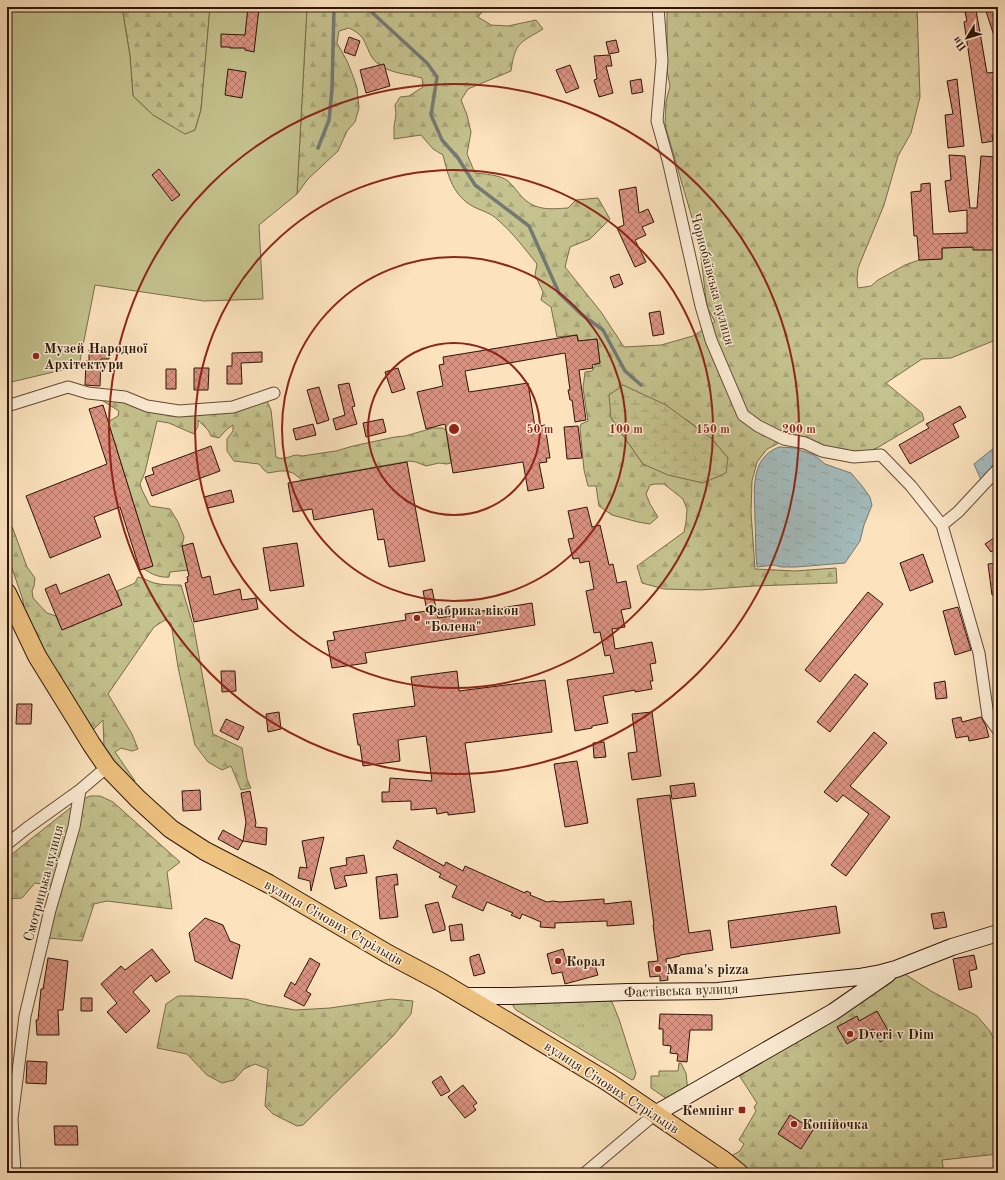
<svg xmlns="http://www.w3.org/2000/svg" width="1005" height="1180" viewBox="0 0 1005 1180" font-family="'Old Standard TT',serif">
<defs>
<pattern id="grass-tufts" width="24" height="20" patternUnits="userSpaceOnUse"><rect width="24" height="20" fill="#c4c28e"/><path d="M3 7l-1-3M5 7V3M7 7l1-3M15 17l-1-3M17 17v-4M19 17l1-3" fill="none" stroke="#a9a679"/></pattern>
<pattern id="forest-firs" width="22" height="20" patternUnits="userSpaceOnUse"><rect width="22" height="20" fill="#c4c28e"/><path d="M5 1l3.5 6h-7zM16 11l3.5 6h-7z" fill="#a9a679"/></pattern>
<pattern id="wetland-marsh" width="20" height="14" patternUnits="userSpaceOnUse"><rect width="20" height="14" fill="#c4c28e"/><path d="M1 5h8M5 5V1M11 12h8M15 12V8" fill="none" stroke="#a9a679"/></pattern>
<pattern id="water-ripples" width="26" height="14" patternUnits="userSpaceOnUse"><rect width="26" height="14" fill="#a3bbbc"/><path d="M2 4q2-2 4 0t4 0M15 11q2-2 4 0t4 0" fill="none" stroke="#8da0a0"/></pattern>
<pattern id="building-cross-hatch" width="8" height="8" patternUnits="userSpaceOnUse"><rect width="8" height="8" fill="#da9281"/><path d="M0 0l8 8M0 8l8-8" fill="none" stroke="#b17668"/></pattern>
</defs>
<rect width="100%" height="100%" fill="#fce3be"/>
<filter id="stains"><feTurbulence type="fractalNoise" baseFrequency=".005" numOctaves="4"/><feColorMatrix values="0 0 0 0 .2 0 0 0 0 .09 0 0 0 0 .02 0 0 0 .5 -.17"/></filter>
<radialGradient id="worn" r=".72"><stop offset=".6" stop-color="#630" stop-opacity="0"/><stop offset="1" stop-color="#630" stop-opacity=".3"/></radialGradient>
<path fill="url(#grass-tufts)" stroke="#796c4a" d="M605 999 612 1002 619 1019 636 1073 634 1079 632 1080 516 1010 513 1006 515 1001Z
M679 1063H681L686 1073 688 1092 670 1101 651 1088V1076H659V1071H678Z"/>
<path fill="url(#forest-firs)" stroke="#796c4a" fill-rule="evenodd" d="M122 7H210L201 110 195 130 185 135 153 115 133 96 130 56Z
M307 7H494L485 8 478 17 491 25 508 26 536 20 543 29C520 43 515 42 511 71L468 89 461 100 467 115 471 132 467 154 475 173C484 174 501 175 508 181 514 186 518 193 523 198 537 211 550 209 568 208L576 200 598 198 610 219 590 239 570 247 565 267 601 312 624 347 661 345 693 336 715 322 707 307 700 250 692 218 665 125 666 102 670 86 667 71V7H917L920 97 911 133 898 156 884 205 858 268 857 279 858 288 871 286 878 280 905 265 919 260 942 259V248L973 247 998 250V339L951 358 922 359 886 383 922 413 924 420 877 448 869 451 856 453 826 448 784 431 777 444 767 449 757 462 752 481 751 512 755 569 795 571 836 568 837 583 754 586 700 590 664 589 642 583 637 566 684 532 686 522 687 509 683 499 664 484H655L650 485 646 494 650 504 658 517 650 524 638 522 612 515 599 506 596 486H588L584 470 580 428 581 424 588 421 583 388 585 372 592 371 596 364 600 363 597 339 579 341 577 335 557 337 551 307 541 300 543 292 535 275 537 264C525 249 513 233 498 220 491 213 482 211 474 207 453 196 448 176 443 155L433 149 421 135 394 139V127L396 114 395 105 400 97 409 96 423 87 422 78C408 74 386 73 376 62 368 55 367 42 360 35 357 32 353 30 349 28L339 31 337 43 347 61 353 76 357 88 359 108 355 122 347 131 338 151 308 179 297 194ZM611 418 687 420 712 439 728 458 643 464Z
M97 390 153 411 267 401 271 410 276 457C287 462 292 452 302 456L336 451 353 446 395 437 405 436 433 428H443L446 430 451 463 446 464 439 463 426 466 416 462 410 461 302 480 293 473 286 471H280L268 473 264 470 259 464 234 461 227 451V439L233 431V425L227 429 219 438 211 436 208 430 198 420V426L194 434 169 423 157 421 145 472 140 484 142 490 150 506 170 509 178 522 184 537 182 546 188 570 170 572 169 577C160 578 151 574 144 569L153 566 108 422 118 416 119 411 103 401 93 397Z
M7 516 13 529 27 567 35 578 34 586 32 591 33 598 47 613 56 616 62 630 122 605 117 591 135 583 138 577C144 578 148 581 154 583 162 585 172 585 181 585L192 622 193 623 213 734 242 748 247 779 251 788 241 790 231 766 222 770 208 762 195 745 178 667 171 623 165 620 154 627 108 694 132 734 138 749 132 751 121 748 115 752 135 781 132 784 128 781 104 747 103 720 94 729 90 730 25 617 23 600 7 554Z
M90 796H100L113 802 180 862 167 872 172 909 107 901 94 904 82 941 48 938 56 886 35 883 22 898 7 899V858L79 801Z
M897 969 931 991 977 1016 990 1031 998 1049V1154L942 1160 944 1173H722L724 1160 740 1151 744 1144 739 1140 756 1111 754 1107 757 1103 735 1069Z
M178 996H193L246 999 261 1004 295 1010 330 1008 391 999 413 1001 411 1014 393 1036 303 1125 297 1126 273 1114 265 1106 268 1069 255 1064 244 1069 234 1080 222 1083 207 1075 187 1054 157 1048 166 1004Z"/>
<path fill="url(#wetland-marsh)" stroke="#796c4a" d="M623 385 666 405 712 439 728 458 726 473 703 483 668 475 643 464 611 418 609 395Z"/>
<path fill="#c4c28e" stroke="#796c4a" d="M7 7H122L130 56 133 96 153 115 185 134 195 130 201 110 210 7H307L297 194 259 225 263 299 204 301 95 285 79 366 7 383Z"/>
<path fill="url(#water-ripples)" stroke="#747974" d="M779 447 795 448 814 455 825 464 851 473 862 486 870 497 872 505 864 525 860 541 845 563 796 567H782L774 565 757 567C755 551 756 536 755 520 755 494 748 459 779 447Z
M995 447 998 450V463L981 480 974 464Z"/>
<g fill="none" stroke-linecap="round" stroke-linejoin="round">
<path stroke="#747974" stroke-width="3.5" d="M366 7 427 63 437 77 431 115 442 140 458 158 475 185 529 226 559 293 581 314 603 330 625 371 641 385
M318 148 329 120 332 90 334 7"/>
</g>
<path fill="url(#building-cross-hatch)" stroke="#2e1507" d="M248 7 259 8 254 52 245 50V48H230V47H221V34L245 35Z
M994 7H998V41L996 42 985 8Z
M976 10 987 73 998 72V135H992L993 141 982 143 964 22 967 21 965 12Z
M349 37 360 41 355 56 344 52Z
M616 40 619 52 609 54 606 42Z
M610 55 612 66H606L613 93 599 97 594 80 597 79 594 56Z
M384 64 390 86 366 93 360 70Z
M570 65 579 88 566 93 556 70Z
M228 69 246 72 242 98 225 95Z
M641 79 643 92 632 94 630 81Z
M957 79 964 146 948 148 945 115 953 114 947 81Z
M949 155 965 156 970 208H977L981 156 998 157V250H973V247L942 248V259L919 260 917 236H914L911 192 921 191V184L930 183 933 234 967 233V210L949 212 945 181 951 180Z
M159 169 180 195 172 201 152 175Z
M636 187 639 213 648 209 654 222 642 227 646 235 635 240 646 262 635 267 617 228 624 225 619 190Z
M619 274 623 284 614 288 610 277Z
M660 311 664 334 653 336 649 313Z
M577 335 578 341 597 339 600 363 592 365 593 368 579 370 586 420 575 422 572 400H570L568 390H570L565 353 465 371 469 392 528 383 535 427 545 425 550 458H546L547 462 539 463 544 488 528 491 523 462 453 473 445 424 426 429 417 392 443 386 439 365 444 364 443 357Z
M89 350H110L109 359H101L100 386 85 385 86 361H89Z
M262 352V362L241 363 242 384H227V366H232V353Z
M194 368H209L208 390H194Z
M398 368 405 389 392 393 385 372Z
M166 369H176V389H166Z
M349 383 355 406 352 407 357 424 336 430 333 419 345 415 338 385Z
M319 387 329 420 317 424 307 390Z
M103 405 153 566 140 570 120 507 94 517 101 537 50 558 26 496 107 464 89 409Z
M960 406 966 417 953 424 959 437 910 464 899 445 929 428 926 424Z
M383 419 386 432 366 437 363 423Z
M313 424 316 435 296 440 293 429Z
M578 426 582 458 567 459 564 427Z
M211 446 220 471 152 496 145 477 154 474 152 468Z
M407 462 425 561 389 567 384 539 378 540 373 509 314 520 312 509 293 512 288 483Z
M231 490 234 502 208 508 204 497Z
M587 507 592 527 600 525 609 565 613 564 617 583 626 581 631 608 621 610 625 627 612 629 615 649 652 642 656 663 650 664 653 681H650L652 689 635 692V690L603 696 608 723 592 726V728L575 731 567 680 614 673 610 655 605 656 600 632 594 633 586 591 594 589 589 561 580 563 579 558 573 559 568 539 574 538 568 511Z
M994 538 998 543V547L991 552 985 544Z
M193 543 202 578 210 576 214 595 240 589 242 600 256 598 258 609 194 622 185 583 188 582 187 577 189 576 182 546Z
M297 543 304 586 270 591 263 548Z
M923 554 933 582 910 591 900 563Z
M998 563V594L992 595 988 564Z
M109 574 122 605 62 630 45 589 56 584 60 594Z
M432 589 438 618 532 603 535 625 365 653 367 663 332 668 327 641 335 640 333 632 406 620 405 614 427 611 423 591Z
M868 592 883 604 820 682 805 670Z
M958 607 971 650 955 655 943 611Z
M221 671H235L236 691 222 692Z
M457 671 459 691 545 680 552 732 465 743 475 812 448 815V812L437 814 436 808 411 810V801L382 802V792H389L390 778 432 781 426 736 398 740 400 761 363 766 360 745H358L353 714 415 706 411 677Z
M855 674 868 684 830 732 817 722Z
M945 681 947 698 936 699 934 683Z
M17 704H32L31 724H16Z
M279 712 281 729 268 732 266 714Z
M652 712 661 776 632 780 628 753 637 752 632 714Z
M961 717 962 722 981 717 986 726 989 737 969 741 968 736 956 738 952 719Z
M226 719 244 727 238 740 220 731Z
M874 732 887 743 850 786 890 817 846 876 831 865 869 814 843 795 837 802 824 792Z
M604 742 606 757 594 758 593 743Z
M577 761 588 823 565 827 554 764Z
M694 783 696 796 672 799 670 786Z
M200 790 201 810 183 811 182 791Z
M250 791 256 823 255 827 267 828 266 845 243 841 246 822 241 793Z
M670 795 689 933 710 930 713 950 680 955V956L666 959 668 980 660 981V976L650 977 648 962 658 961 653 925H654L637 799Z
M223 830 243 841 238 850 218 839Z
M324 837 311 891 310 881 298 878 300 867 307 868 302 841Z
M397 840 444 866 446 862 463 871 465 866 525 893 526 891 531 893 530 895 547 902 553 901 560 902 604 899V904L631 901 634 924 607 926V921L555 923V928L540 927 541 922 522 914 520 919 511 915 513 913 487 902 483 911 452 897 457 886 439 877 441 874 393 848Z
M364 855 367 873 344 876 347 886 335 889 330 868 347 865 346 858Z
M397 874 398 885H394L398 917 380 919 376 877Z
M438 902 445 926V930L433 933 425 905Z
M836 906 840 933 731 948 728 921Z
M944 912 947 927 934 929 931 914Z
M205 918 223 925 230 941 240 945 232 979 195 961 189 933Z
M462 924 464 940 451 941 449 926Z
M152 949 170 972 156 982 151 975 133 992 150 1011 126 1033 107 1012 117 1003 101 984 121 966 125 970Z
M563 949 568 966 593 959 598 975 565 984 562 972 552 974 547 954Z
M479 954 485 973 474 976 470 961V957Z
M974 955 977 969 969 971 972 987 959 990 953 959Z
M48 958 68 961 63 1010H58L59 1035H37L36 1020H38L41 989H43Z
M310 958 320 964 306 991 311 994 304 1006 284 996 291 982 295 985Z
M81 998H92V1011H81Z
M877 1011 891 1036 880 1042 873 1029 847 1044 837 1027 857 1016 859 1021Z
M660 1014 712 1015V1030H690L687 1062 677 1061 678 1054 670 1053 671 1046 663 1045V1029H659Z
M27 1061 47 1062 46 1084 26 1083Z
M441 1076 450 1091 441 1096 432 1082Z
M463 1085 477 1103 473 1106 476 1110 465 1118 448 1097Z
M790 1115 813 1130 801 1149 778 1134Z
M54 1126H77L78 1145H55Z"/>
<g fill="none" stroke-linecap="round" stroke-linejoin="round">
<defs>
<path id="street" d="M658 7 662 61 657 121 668 160 701 306 711 340 743 415 758 426 784 439 805 443 822 451 854 457 881 455 911 486 942 525 979 653 988 716 998 730
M7 406 68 387 88 393 125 397 147 406 179 411 233 407 274 393
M942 525 958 512 998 469
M7 844 27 828 80 790 107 767
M15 1173 12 1119 25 1016 50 910 74 827 80 790
M585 1173 655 1114"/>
<path id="secondary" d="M464 996H511L628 992 718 991 859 977 881 973 896 969 952 947 998 933
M655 1114 833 1012 888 974"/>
<path id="primary" d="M7 593 37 656 92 745 107 767 138 799 171 829 205 851 269 884 388 954 439 981 510 1023 608 1082 723 1160 739 1173"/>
</defs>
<use href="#street" stroke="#624835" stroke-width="13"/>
<use href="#secondary" stroke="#2e1507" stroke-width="18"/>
<use href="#primary" stroke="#2e1507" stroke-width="20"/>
<use href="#street" stroke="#fdedd5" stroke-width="11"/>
<use href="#secondary" stroke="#fdedd5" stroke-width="16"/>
<use href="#primary" stroke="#eec27f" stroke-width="18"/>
</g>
<g fill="none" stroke="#8f2418" stroke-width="2">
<circle cx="454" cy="429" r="86"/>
<circle cx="454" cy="429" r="172"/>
<circle cx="454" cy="429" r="259"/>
<circle cx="454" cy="429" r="345"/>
</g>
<g fill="#8f2418" stroke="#fdedd5" stroke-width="1.5">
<circle cx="36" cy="356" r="4"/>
<circle cx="417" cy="618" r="4"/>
<circle cx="558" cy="961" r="4"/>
<circle cx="658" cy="969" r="4"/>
<circle cx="850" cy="1034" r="4"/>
<rect x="738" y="1106" width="8" height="8" rx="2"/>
<circle cx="794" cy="1124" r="4"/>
</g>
<g text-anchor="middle" stroke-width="3" stroke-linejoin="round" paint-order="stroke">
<g font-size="14" fill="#2e1507" stroke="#fdedd5">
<text transform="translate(713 279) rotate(75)" y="5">Чорнобаївська вулиця</text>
<text transform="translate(43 883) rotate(-75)" y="5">Смотрицька вулиця</text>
<text transform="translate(334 922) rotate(30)" y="5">вулиця Січових Стрільців</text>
<text transform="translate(681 990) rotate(-2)" y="5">Фастівська вулиця</text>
<text transform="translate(612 1087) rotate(33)" y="5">вулиця Січових Стрільців</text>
</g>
<g font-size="14" font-weight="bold" fill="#2e1507" stroke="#fdedd5" text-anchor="start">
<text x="44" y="353">Музей Народної<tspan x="44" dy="16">Архітектури</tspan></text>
<text x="425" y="615">Фабрика вікон<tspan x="425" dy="16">"Болена"</tspan></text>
<text x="566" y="966">Корал</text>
<text x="666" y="974">Mama's pizza</text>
<text x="858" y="1039">Dveri v Dim</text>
<text x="734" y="1115" text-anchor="end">Кемпінг</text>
<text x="802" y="1129">Копійочка</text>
</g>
</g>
<circle cx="454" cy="429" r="6" fill="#8f2418" stroke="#fdedd5" stroke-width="2"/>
<g font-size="12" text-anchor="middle" font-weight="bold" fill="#8f2418" stroke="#fdedd5" stroke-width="3" stroke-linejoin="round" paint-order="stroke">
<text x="540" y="433">50 m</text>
<text x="626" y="433">100 m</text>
<text x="713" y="433">150 m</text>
<text x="799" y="433">200 m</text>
</g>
<rect width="1005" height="1180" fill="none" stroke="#fce3be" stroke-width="24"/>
<rect x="8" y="8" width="989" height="1164" fill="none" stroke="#2e1507" stroke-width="2"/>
<rect x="12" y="12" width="981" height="1156" fill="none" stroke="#2e1507"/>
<g transform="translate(967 38) rotate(232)" stroke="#fdedd5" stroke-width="3" paint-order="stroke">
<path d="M0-3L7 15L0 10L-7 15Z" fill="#2e1507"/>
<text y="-6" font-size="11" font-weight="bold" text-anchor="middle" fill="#2e1507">Пн</text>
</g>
<rect width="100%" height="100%" filter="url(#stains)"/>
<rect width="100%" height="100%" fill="url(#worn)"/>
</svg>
